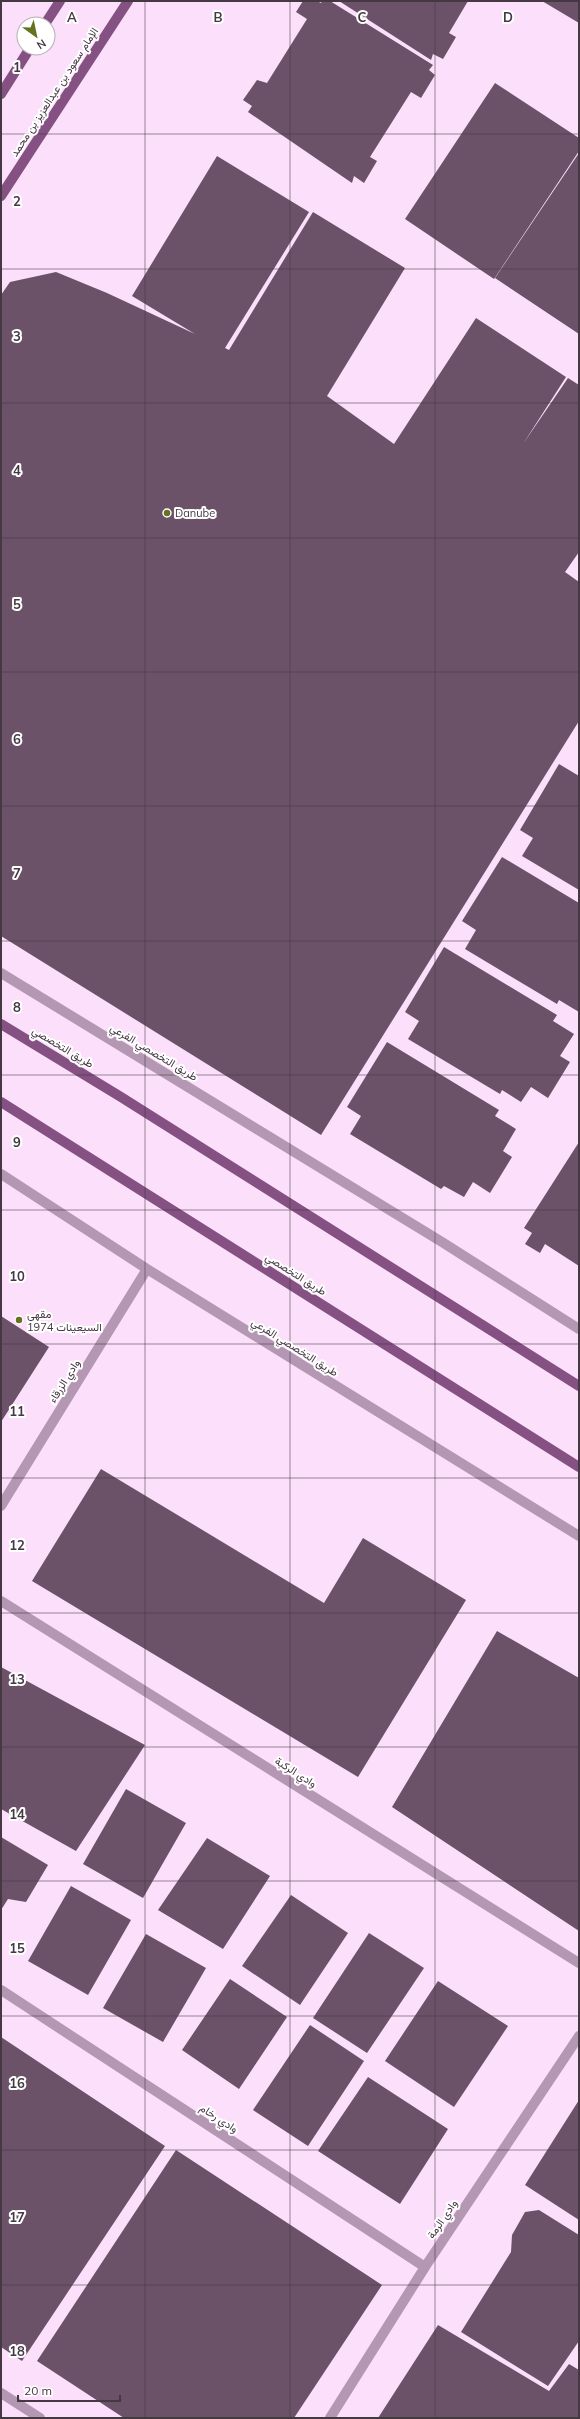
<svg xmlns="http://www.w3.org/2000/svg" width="580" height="2419" viewBox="0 0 580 2419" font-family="Mulish,Vazirmatn,sans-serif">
<rect width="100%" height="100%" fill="#fcdffa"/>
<path fill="#6b5269" d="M303 1H317L321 3 322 1H330L433 65 429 70 435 75 421 98 411 92 370 157 377 161 364 183 354 176 352 183 248 112 252 106 243 100 257 80 267 83 307 19 296 12Z
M339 1H468L449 33 456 37 443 59 433 54 431 60Z
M542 1H579V23Z
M495 83 579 138V151L494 279 405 219Z
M579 153V334L495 278Z
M217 156 309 212 225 348 229 350 313 212 405 268 327 396 394 444 476 318 566 377 523 444 568 378 579 385V552L565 572 579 582V721L321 1135 1 936V295L10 282 56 272 107 293 195 334 132 296Z
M559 764 579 776V890L522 856 533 838 520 830Z
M502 857 579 903V1012L559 1000 557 1004 465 949 476 930 462 921Z
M444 947 557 1015 553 1021 574 1034 560 1056 570 1062 548 1098 531 1087 521 1102 502 1090 500 1094 408 1039 419 1021 405 1012Z
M387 1042 499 1110 495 1116 516 1129 503 1151 512 1157 490 1193 473 1182 464 1197 444 1186 441 1189 350 1134 361 1116 347 1107Z
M579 1142V1266L545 1244 540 1253 525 1244 532 1233 524 1228Z
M1 1316 49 1347 1 1422Z
M101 1469 324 1603 363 1538 466 1600 358 1777 32 1581Z
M497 1631 579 1678V1931L392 1807Z
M1 1667 145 1745 76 1851 1 1809Z
M126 1789 186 1823 143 1898 83 1864Z
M1 1837 48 1865 26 1902 8 1899 1 1910Z
M207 1838 270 1876 223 1949 158 1910Z
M71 1886 131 1920 88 1995 28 1961Z
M291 1895 348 1933 300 2005 242 1966Z
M369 1933 424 1968 367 2053 313 2018Z
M146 1934 206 1968 163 2042 103 2008Z
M230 1979 287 2017 239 2089 182 2050Z
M438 1981 508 2026 454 2107 385 2061Z
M310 2025 364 2061 308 2146 253 2110Z
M1 2037 165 2146 22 2361 1 2347Z
M368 2077 448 2129 400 2204 318 2151Z
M579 2100V2220L525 2185Z
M176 2150 382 2285 294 2418H124L37 2361Z
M539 2210 579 2235V2341L548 2386 461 2332 511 2252 512 2235 525 2212Z
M438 2325 549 2391 569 2364 579 2370V2418H378Z"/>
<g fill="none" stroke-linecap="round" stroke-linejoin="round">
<path stroke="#b497b2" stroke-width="10" d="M1 973 442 1242 579 1329
M1 1174 147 1269 579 1536
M1 1506 147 1269
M1 1601 579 1963
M1 1990 425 2267
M1 2393 40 2418
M330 2418 425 2267 579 2036"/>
<path stroke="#845182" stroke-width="10" d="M45 24 60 1
M1 94 30 48
M1 196 128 1
M1 1024 121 1097 579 1386
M1 1102 579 1467"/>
</g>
<path fill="none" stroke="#443843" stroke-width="1" stroke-opacity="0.55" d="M145 1V2418M290 1V2418M435 1V2418M1 134H579M1 269H579M1 403H579M1 538H579M1 672H579M1 806H579M1 941H579M1 1075H579M1 1210H579M1 1344H579M1 1478H579M1 1613H579M1 1747H579M1 1881H579M1 2016H579M1 2150H579M1 2285H579"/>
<g fill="#65721e" stroke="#fff" stroke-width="1.5">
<circle cx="167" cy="513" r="4"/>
<circle cx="19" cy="1320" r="4"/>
</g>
<g text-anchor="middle" stroke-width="4" stroke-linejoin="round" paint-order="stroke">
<g font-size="11" fill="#443843" stroke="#fff">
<text transform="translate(54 92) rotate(-57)" y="4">الإمام سعود بن عبدالعزيز بن محمد</text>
<text transform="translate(63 1047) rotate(31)" y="4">طريق التخصصي</text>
<text transform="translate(154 1052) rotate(31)" y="4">طريق التخصصي الفرعي</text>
<text transform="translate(296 1274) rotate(32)" y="4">طريق التخصصي</text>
<text transform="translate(295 1347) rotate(32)" y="4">طريق التخصصي الفرعي</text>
<text transform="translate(64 1381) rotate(-58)" y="4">وادي الزرقاء</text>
<text transform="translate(296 1772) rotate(32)" y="4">وادي الركبة</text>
<text transform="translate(219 2118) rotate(33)" y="4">وادي رخام</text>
<text transform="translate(442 2219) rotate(-56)" y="4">وادي الرمة</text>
</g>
<g font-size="11" fill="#443843" stroke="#fff" text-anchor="start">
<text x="175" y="517">Danube</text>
<text x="27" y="1318">مقهى<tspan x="27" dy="13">السيعينات 1974</tspan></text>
</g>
</g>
<g font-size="13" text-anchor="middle" font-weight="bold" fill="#443843" stroke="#fff" stroke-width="4" stroke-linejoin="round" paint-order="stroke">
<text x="72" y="22">A</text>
<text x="218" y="22">B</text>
<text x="362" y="22">C</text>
<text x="508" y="22">D</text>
<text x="17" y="72">1</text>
<text x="17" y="206">2</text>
<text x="17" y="341">3</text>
<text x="17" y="475">4</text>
<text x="17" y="609">5</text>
<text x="17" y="744">6</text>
<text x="17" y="878">7</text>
<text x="17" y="1012">8</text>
<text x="17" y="1147">9</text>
<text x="17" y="1281">10</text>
<text x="17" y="1416">11</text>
<text x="17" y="1550">12</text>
<text x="17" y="1684">13</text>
<text x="17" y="1819">14</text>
<text x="17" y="1953">15</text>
<text x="17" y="2088">16</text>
<text x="17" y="2222">17</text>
<text x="17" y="2356">18</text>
</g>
<rect width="580" height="2419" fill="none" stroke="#443843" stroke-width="4"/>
<g transform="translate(36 36) rotate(147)"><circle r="19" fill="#ffffff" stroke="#b4afb4"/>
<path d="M0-3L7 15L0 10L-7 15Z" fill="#65721e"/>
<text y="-6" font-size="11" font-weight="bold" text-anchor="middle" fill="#443843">N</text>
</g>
<path d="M18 2395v6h102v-6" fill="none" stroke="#443843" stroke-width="2"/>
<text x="24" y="2395" font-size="12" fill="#443843" stroke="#ffffff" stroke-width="3" paint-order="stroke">20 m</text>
</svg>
